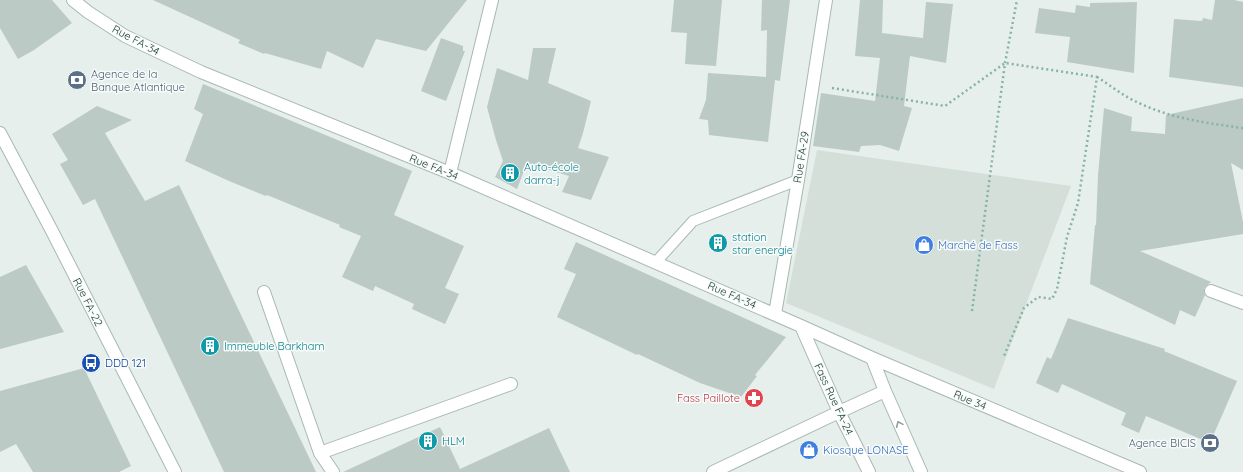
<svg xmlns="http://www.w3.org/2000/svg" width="1243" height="472" viewBox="0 0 1243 472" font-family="Quicksand,sans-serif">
<rect width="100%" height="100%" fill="#e6efeb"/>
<path fill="#d4dfda" d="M817 150 1071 186 994 389 786 303Z"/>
<path fill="#bbcac4" d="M0 0H52L72 23 34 50 18 59 0 28Z
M153 0H467L426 51 376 39 363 68 327 51 321 69 265 53 264 54 238 43 240 40Z
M674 0H722L716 66 685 64 687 33 671 32Z
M762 0H790L780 81 775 80 768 142 709 135 708 120 699 119 706 100 708 73 766 77 767 30 761 31Z
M860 0H883L882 33 923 38 926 2 953 4 946 63 910 56 904 106 912 108 899 151 880 145 861 146 859 152 813 146 821 93 875 101 880 58 855 56Z
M1215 0H1234L1243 2V87L1169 77 1174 19 1202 21 1203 18 1212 20Z
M1137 2 1134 73 1067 62 1070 37 1035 33 1039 8 1075 13 1076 5 1090 7V3Z
M441 38 463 46V51H465L446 101 421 91Z
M533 48H556L548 83 591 101 583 133 578 148 609 157 591 200 562 192 569 176 527 163 517 189 495 177 503 161 496 140 487 107 497 68 528 80Z
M203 84 412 171 394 215 464 246 445 288 459 294 445 324 412 309 414 304 375 286 373 291 342 277 361 236 339 227 340 225 267 195 266 196 229 181 185 161 203 114 194 109Z
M1243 98V170L1231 163 1243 222V234L1140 251 1211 282 1204 288V292L1205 295 1195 317 1180 310 1175 325 1090 284 1095 225H1096L1098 175 1104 108 1132 117 1131 131 1165 134 1166 115Z
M97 106 132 120 105 133 145 201 179 185 316 472H224L95 199 83 205 60 164 68 160 52 134Z
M576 242 786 337 755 375 757 376 741 397 700 383 638 354 637 355 557 317 576 274 564 269Z
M26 265 64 332 0 349V277Z
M1068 318 1165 349 1164 351 1237 381 1210 443 1146 416 1139 433 1121 425 1126 413 1062 384 1058 393 1036 383 1047 357 1051 359Z
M84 368 131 466 119 472H33L16 444 0 452V391Z
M440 427 460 469 549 428 570 472H343Z"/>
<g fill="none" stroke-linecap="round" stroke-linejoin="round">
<defs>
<path id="lane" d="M656 262 693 221 798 180"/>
<path id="street" d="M73 0 88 12 125 36 201 72 450 173 801 326 872 358 1140 472
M0 133 52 231 175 472
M450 173 492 0
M1211 291 1243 303
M264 292 320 453 333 472
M775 314 798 180 826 0
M801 326 839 412 869 472
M872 358 885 391 921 472
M320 453 511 384
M713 472 839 412 885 391"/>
</defs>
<use href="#lane" stroke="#a8b8b2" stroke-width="12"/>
<use href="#street" stroke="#a8b8b2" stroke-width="14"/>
<path stroke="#86b3a5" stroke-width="2.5" stroke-dasharray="2 3" stroke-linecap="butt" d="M1097 77C1110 85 1123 96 1137 102 1169 118 1206 123 1242 128L1243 127
M832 88 945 106 1005 63 1097 77 1078 203 1067 237 1057 289 1052 299 1038 297 1024 308 1004 356
M972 311 1005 63 1017 0"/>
<use href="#lane" stroke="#fff" stroke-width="10"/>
<use href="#street" stroke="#fff" stroke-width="12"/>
</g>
<defs><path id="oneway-chevron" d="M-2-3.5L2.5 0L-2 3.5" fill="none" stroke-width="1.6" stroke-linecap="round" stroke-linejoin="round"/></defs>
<use stroke="#92a09c" href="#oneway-chevron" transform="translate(899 424) rotate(-114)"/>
<defs>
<symbol id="bank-disc" viewBox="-11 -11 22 22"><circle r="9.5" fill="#5c6f8a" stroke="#f7fbf9"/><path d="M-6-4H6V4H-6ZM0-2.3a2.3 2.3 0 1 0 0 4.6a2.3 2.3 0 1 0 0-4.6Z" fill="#fff"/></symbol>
<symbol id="building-disc" viewBox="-11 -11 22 22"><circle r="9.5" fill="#0f9aa8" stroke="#f7fbf9"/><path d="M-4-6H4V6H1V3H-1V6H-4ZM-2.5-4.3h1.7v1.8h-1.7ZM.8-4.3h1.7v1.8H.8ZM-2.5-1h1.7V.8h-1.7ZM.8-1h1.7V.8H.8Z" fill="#fff"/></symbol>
<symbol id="shop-disc" viewBox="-11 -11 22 22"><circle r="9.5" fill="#3f7fe0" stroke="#f7fbf9"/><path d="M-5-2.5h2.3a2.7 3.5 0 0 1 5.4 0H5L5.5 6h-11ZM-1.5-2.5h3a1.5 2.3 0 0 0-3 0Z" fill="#fff"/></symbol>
<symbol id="bus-disc" viewBox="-11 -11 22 22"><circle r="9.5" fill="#1a4fb4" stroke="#f7fbf9"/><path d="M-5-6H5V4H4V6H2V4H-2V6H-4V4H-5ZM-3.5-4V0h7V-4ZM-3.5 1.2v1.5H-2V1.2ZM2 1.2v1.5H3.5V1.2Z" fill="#fff"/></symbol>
<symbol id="pharmacy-disc" viewBox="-11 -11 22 22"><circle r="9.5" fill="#e0444e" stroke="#f7fbf9"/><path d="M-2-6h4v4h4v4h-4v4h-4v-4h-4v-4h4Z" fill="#fff"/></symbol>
</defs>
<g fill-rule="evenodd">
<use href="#bank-disc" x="66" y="69" width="22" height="22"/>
<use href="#building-disc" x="499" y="162" width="22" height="22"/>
<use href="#building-disc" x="707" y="232" width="22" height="22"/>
<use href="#shop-disc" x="913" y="234" width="22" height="22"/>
<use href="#building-disc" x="199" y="335" width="22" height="22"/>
<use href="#bus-disc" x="80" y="352" width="22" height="22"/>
<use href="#pharmacy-disc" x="743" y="387" width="22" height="22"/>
<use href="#building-disc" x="417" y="430" width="22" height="22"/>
<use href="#bank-disc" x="1199" y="432" width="22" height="22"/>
<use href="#shop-disc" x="798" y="439" width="22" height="22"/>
</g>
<g text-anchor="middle" stroke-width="3" stroke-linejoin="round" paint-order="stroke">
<g font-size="11" fill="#24423a" stroke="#f7fbf9">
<text transform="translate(136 40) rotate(28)" y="4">Rue FA-34</text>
<text transform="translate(801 157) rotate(-81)" y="4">Rue FA-29</text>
<text transform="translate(434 167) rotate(22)" y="4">Rue FA-34</text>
<text transform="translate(732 295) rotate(24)" y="4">Rue FA-34</text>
<text transform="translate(88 302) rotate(63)" y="4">Rue FA-22</text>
<text transform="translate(834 399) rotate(65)" y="4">Fass Rue FA-24</text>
<text transform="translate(970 400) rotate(23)" y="4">Rue 34</text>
</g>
<g font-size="11" fill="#4e5e75" stroke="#f7fbf9" text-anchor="start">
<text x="91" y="78">Agence de la<tspan x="91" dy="13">Banque Atlantique</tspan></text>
<text x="1196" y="447" text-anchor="end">Agence BICIS</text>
</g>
<g font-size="11" fill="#0d838f" stroke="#f7fbf9" text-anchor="start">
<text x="524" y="171">Auto-école<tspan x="524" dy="13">darra-j</tspan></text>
<text x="732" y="241">station<tspan x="732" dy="13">star energie</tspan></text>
<text x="224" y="350">Immeuble Barkham</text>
<text x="442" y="445">HLM</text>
</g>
<g font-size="11" fill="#366cbe" stroke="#f7fbf9" text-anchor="start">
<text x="938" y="249">Marché de Fass</text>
<text x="823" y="454">Kiosque LONASE</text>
</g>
<g font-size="11" fill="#164399" stroke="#f7fbf9" text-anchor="start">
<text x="105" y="367">DDD 121</text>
</g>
<g font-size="11" fill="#be3a42" stroke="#f7fbf9" text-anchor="end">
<text x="740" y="402">Fass Paillote</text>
</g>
</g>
</svg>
